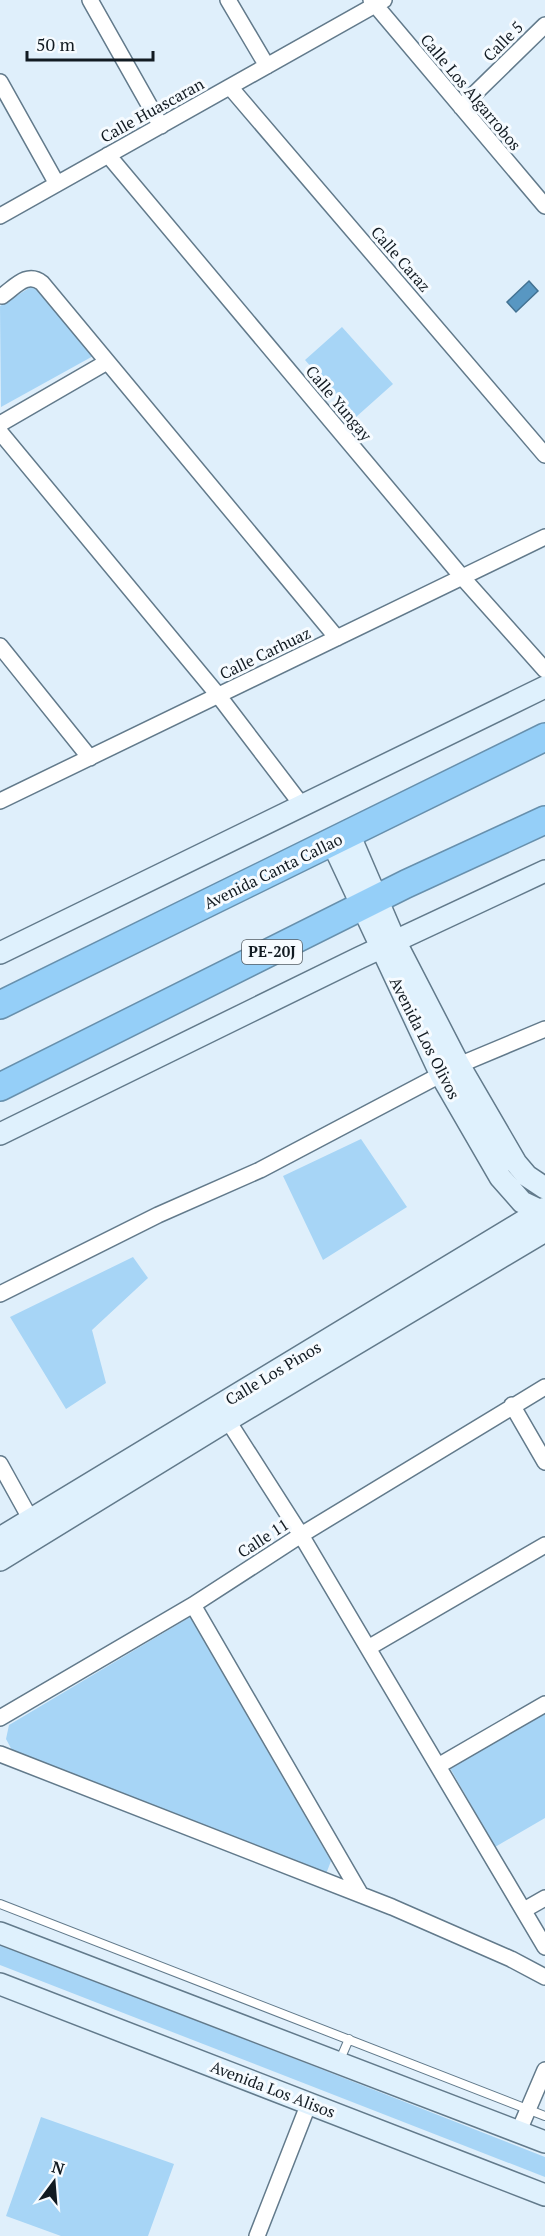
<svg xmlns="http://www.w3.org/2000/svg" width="545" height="2236" viewBox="0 0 545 2236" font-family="'PT Serif',serif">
<rect width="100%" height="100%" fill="#dfeffb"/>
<path fill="#a7d5f6" d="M34 285 95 355 1 407 0 306Z
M342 327 393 384 356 417 305 360Z
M361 1139 407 1207 323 1260 283 1176Z
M133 1257 148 1278 92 1330 106 1383 66 1409 10 1317Z
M190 1617 331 1861 326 1874 13 1752 6 1739 9 1725Z
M545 1713V1818L495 1847 450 1768Z
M0 1943 545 2157V2177L0 1965Z
M41 2117 174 2164 148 2236H61L6 2216Z"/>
<path fill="#5897c2" stroke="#437292" stroke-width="1.5" d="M529 281 538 291 516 312 507 302Z"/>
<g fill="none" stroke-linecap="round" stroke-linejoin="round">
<defs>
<path id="lane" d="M0 1904 545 2116
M339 2062 349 2039"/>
<path id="street" d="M90 0 161 126
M228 0 267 66
M371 0 545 206
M0 82 57 184
M230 87 545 455
M461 107 545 25
M108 155 462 577 545 670
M0 216 384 0
M2 296C15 287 27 271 42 283L337 638
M0 424 107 362
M0 432 218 695 301 804
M0 646 90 758
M0 801 545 537
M0 1294 158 1215 260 1170 459 1065 545 1029
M512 1405 545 1462
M223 1413 301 1535 545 1947
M0 1464 31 1520
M193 1605 361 1895
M368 1648 545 1545
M0 1718 193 1605 301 1535 545 1387
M0 1754 392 1907 511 1959 545 1977
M438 1766 545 1704
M524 1910 545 1898
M518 2133 545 2070
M257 2236 309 2103"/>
<path id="secondary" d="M349 834 395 941 459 1065 516 1163 527 1176 545 1188
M332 842 441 1075 500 1177 522 1202 545 1213
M0 953 545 687
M0 1134 359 958 545 871
M0 1538 545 1208
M0 1560 228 1420 545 1231
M0 1933 545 2142
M0 1984 545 2195"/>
<path id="highway" d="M0 1005 545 737
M0 1087 406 884 545 820"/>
</defs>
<use href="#lane" stroke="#627a8b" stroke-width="10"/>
<use href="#street" stroke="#627a8b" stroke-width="18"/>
<use href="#secondary" stroke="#627a8b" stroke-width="24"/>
<use href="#highway" stroke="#6790ad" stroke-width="30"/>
<use href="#lane" stroke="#fff" stroke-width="8"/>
<use href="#street" stroke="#fff" stroke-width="15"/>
<use href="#secondary" stroke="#dff1fd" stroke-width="21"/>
<use href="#highway" stroke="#95cff8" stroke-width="27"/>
</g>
<g text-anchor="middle" stroke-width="6" stroke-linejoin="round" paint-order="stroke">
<rect fill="#f6fbff" stroke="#565e64" stroke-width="1.5" x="242" y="940" width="60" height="24" rx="4.5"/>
<g font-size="15" font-weight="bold" fill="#121b22">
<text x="272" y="957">PE-20J</text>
</g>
<g font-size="16" fill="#121b22" stroke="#f6fbff">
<text transform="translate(503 41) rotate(-45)" y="6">Calle 5</text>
<text transform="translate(471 92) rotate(50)" y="6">Calle Los Algarrobos</text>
<text transform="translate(152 110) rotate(-29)" y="6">Calle Huascaran</text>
<text transform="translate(401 259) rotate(49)" y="6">Calle Caraz</text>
<text transform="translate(339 403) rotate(50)" y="6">Calle Yungay</text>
<text transform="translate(265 653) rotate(-26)" y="6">Calle Carhuaz</text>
<text transform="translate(273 871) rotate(-26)" y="6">Avenida Canta Callao</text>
<text transform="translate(425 1038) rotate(63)" y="6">Avenida Los Olivos</text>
<text transform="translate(273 1373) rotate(-31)" y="6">Calle Los Pinos</text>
<text transform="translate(263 1538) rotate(-33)" y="6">Calle 11</text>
<text transform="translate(273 2089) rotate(21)" y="6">Avenida Los Alisos</text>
</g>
</g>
<g transform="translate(54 2182) rotate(16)" stroke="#f6fbff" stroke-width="4.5" paint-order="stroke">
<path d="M0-4.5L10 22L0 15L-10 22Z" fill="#121b22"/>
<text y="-9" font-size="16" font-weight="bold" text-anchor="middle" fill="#121b22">N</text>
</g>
<path d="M27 51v9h126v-9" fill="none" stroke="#121b22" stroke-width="3"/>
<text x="36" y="51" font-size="18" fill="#121b22" stroke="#f6fbff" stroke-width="4.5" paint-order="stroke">50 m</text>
</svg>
